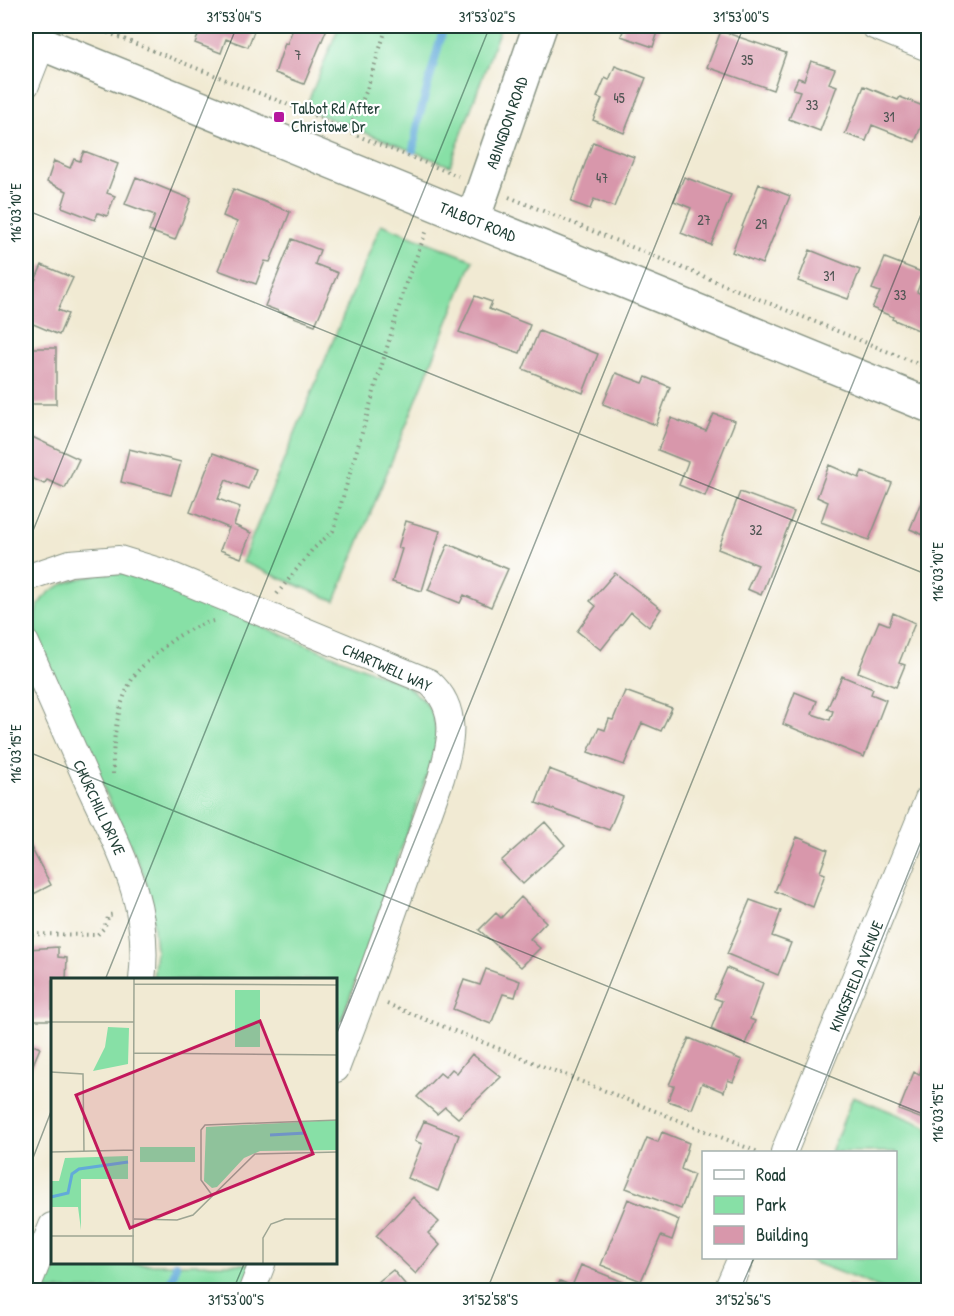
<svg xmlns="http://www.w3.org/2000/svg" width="954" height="1316" viewBox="0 0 954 1316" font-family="'Patrick Hand',sans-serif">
<rect width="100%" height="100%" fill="#fff"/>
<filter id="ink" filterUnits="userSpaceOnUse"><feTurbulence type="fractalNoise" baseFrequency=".0167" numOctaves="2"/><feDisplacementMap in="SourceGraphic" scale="12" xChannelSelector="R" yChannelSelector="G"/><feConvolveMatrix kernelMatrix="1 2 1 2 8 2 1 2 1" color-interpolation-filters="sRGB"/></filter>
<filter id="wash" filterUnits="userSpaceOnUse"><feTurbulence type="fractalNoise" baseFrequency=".008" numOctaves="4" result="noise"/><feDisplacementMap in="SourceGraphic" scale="24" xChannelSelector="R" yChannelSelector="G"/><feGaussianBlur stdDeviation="1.35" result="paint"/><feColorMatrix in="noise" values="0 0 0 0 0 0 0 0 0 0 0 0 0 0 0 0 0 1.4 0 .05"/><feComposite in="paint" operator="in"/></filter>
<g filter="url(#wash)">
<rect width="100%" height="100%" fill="#f1ead3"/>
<path fill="#87e0a6" stroke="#538e6d" stroke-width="1.5" d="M339 26H501L450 166 305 109Z
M381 224 473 260 335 601 242 562Z
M103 573H123L141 577 403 684C432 702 439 718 435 752L336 1037V980H153L156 950 152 911 144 875 36 642C35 630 33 615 39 604 51 583 82 578 103 573Z
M853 1096 928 1127V1290H886L802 1258H896V1152H831Z
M52 1262V1264H257L248 1290H41Z"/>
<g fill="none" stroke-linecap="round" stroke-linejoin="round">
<path stroke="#62aad9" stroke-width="8" d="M413 150 419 118 444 26
M166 1290 174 1274 176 1264"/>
</g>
<g id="blocks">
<path fill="#d897ab" d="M202 26H256L248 47 226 39 221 53 195 43Z
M294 26H328L304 84 275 73 285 43 287 44Z
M625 26H660L653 47 621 36Z
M721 31 786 53 773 90 707 67Z
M811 61 835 69 829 83 837 86 820 131 789 119 800 91 793 89 798 78 804 80Z
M615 66 646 78 624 133 593 120 602 99 597 97 605 78 609 80Z
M864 86 898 100 900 97 928 108 915 142 872 125 866 141 845 134Z
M593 142 634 157 614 207 594 199 590 209 571 202Z
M84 151 118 164 107 193 115 196 107 216 98 213 95 220 62 207 67 191 47 182 54 161 70 168 74 159 80 161Z
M136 177 191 199 175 240 149 231 155 215 125 204Z
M684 177 731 195 711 245 681 233 691 208 674 201Z
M759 184 790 196 762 264 732 252Z
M233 189 290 212 270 262 265 261 256 284 218 270 237 222 223 216Z
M292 239 320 250 315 264 338 273 315 325 265 306Z
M810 250 860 270 848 299 798 281Z
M885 258 924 273 917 292 928 298V317L923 332 892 319 893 317 872 308 880 292 872 289Z
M42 265 73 278 58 310 68 314 59 335 26 321V293L29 294Z
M475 296 492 302 489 309 530 325 520 353 459 332Z
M539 331 598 354 583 393 523 369Z
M26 348H56V404H26Z
M616 373 643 383 646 377 670 387 656 425 603 404Z
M714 414 735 421 705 496 679 485 688 462 658 450 671 418 706 431Z
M26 434 79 459 65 488 47 480 44 484 26 475Z
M129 449 181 462 171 495 121 482Z
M213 453 256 469 248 489 226 480 218 499 240 507 234 525 251 533 241 558 220 550 229 528 190 512Z
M829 465 859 478 862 471 892 483 869 540 821 522 828 502 817 497Z
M740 492 794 512 761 595 747 589 758 565 718 549Z
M925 492 928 494V537L910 529Z
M406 521 440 531 422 591 392 582 402 549 398 548Z
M448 544 508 569 491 607 464 595 460 603 428 590Z
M615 573 661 609 649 627 631 612 601 650 577 631 596 606 590 601Z
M893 613 915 623 899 663 905 665 896 687 858 672 879 621 889 625Z
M842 676 873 689 871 694 886 700 864 757 783 724 795 692 817 701 812 714 830 720 833 711 827 709Z
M625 691 672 708 661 731 642 723 624 765 588 752 599 728 605 730 609 719 613 720Z
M549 769 623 797 609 830 536 803Z
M545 822 565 845 523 884 501 861Z
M797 837 828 850 820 872 825 874 813 907 775 891Z
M27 840 51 885 26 898V841Z
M521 897 546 922 530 939 540 948 521 967 479 930 496 913 501 918Z
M750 900 781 911 772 936 791 943 778 975 727 954Z
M58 947V957L67 958 66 980H52V1020H26V993L33 992V986H28V949Z
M727 968 763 983 750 1019 755 1021 745 1044 711 1029 722 1001 714 998Z
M486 969 520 981 515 997 503 994 491 1024 453 1009 464 980 480 985Z
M689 1038 742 1060 733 1082 728 1080 724 1092 702 1083 692 1109 668 1101 674 1086 669 1085Z
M26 1042 40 1048 26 1081Z
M472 1054 501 1077 458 1118 445 1107 437 1114 417 1097 440 1073 445 1077 452 1069 457 1073Z
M928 1055V1121L899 1110 914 1072 919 1075Z
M424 1121 459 1135 438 1191 408 1178 422 1144 415 1141Z
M662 1132 689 1143 681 1169 694 1175 681 1209 626 1188 647 1138 658 1142Z
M413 1197 439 1222 428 1233 440 1245 416 1274 376 1236Z
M628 1199 679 1220 672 1240 661 1236 641 1281 601 1265Z
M581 1265 643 1290H556L560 1281 572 1286Z
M393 1270 410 1290H368Z
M848 1284 865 1290H845Z"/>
</g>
</g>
<g filter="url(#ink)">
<use href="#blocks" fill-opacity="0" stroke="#889484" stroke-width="1.5"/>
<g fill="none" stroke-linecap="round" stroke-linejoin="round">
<defs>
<g id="street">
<path d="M874 26 928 48"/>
<path d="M26 85 42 44"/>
<path d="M26 578 70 563 119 559 165 573 429 682C460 709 451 743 441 778L364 995 336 1069"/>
<path id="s1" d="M26 643C47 690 68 738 89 785 120 852 151 903 142 980"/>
<path id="s2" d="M784 1152 928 799"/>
<path d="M26 1290 52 1226"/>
<path d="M252 1290 262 1264"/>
<path d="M727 1290 741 1258"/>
</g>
<g id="secondary">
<path id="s3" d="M26 37 928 405"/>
<path id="s4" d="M473 219 540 26"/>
</g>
</defs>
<use href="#street" stroke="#889484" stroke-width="28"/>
<use href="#secondary" stroke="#889484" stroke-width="36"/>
<path stroke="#889484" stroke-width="4" stroke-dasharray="1.5 4.5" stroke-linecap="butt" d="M91 26 309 113 348 132 458 176
M348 132 366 92 387 26
M509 197 928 368
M277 594 312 550 333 531 406 283 427 230
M113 774C112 742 117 703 134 676 140 667 150 660 157 653 174 637 191 627 213 621
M26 934 97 935 104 928 109 915 116 914
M387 1004 758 1152"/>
<use href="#street" stroke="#fff" stroke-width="26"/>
<use href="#secondary" stroke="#fff" stroke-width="33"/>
</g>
</g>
<path fill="none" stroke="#1f3d34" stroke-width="1.5" stroke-opacity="0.45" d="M908 26 928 34M26 210 928 575M26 548 237 26M26 751 928 1116M105 980 490 26M336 1035 744 26M796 1152 928 824M26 1176 52 1109M233 1290 244 1264M487 1290 928 197M740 1290 754 1258"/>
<rect fill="#b5179e" stroke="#fff" stroke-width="2" x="273" y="111" width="12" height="12" rx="3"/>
<g text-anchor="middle" stroke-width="4.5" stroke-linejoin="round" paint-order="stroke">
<g font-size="14" fill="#4d5452">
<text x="298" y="60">7</text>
<text x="747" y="65">35</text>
<text x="619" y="103">45</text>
<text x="812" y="110">33</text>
<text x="889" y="122">31</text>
<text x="602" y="183">47</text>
<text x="704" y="225">27</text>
<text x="761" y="229">29</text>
<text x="829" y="281">31</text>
<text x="900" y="300">33</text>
<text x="756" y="535">32</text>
</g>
<g font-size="16" fill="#1f3d34" stroke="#fff" text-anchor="start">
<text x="291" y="114">Talbot Rd After<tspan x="291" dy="18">Christowe Dr</tspan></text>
</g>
<g font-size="16" fill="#1f3d34" stroke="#fff">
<text dy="6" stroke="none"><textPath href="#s4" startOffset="102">ABINGDON ROAD</textPath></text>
<text dy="6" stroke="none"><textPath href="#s3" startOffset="488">TALBOT ROAD</textPath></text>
<text transform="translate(387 667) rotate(24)" y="6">CHARTWELL WAY</text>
<text dy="6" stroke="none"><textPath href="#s1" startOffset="180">CHURCHILL DRIVE</textPath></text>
<text dy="6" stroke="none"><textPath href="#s2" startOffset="190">KINGSFIELD AVENUE</textPath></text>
</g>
</g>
<g transform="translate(51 978)">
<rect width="286" height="286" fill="#f1ead3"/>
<path d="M184 12H209V69H184ZM57 49 78 50 77 86 42 93 54 69ZM286 142V172L209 173 193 180 166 209 161 210 153 203 155 149ZM89 169H144V184H89ZM77 178V201H30V252L27 229H0V203H8L14 180Z" fill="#87e0a6"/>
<path fill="none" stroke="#62aad9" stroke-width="3" d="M219 157 255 155M0 219 17 215 21 196 28 191 77 184"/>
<path fill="none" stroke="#9da593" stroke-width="1.5" d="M83 6 287 7M0 44H83M83 75 287 77M0 94 32 96 33 174M0 174 83 172M161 217 150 202V152L154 147 287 142M83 241 126 242 142 237 204 176 287 174M0 258H83M82 286 83 1M212 286V260L220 246 234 241H287"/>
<path fill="#c2185b" fill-opacity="0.15" stroke="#c2185b" stroke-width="3" d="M209 43 262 176 79 250 25 117Z"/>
<rect width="286" height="286" fill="none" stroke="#1f3d34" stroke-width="3"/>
</g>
<rect width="954" height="1316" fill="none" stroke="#fff" stroke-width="66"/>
<rect x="702" y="1151" width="195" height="108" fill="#ffffff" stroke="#a5b1ae" stroke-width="1.5"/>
<rect x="714" y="1170" width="30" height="9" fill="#ffffff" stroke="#a5b1ae" stroke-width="1.5"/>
<text x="756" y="1181" font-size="18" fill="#1f3d34">Road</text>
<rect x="714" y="1196" width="30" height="18" fill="#87e0a6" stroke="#a5b1ae" stroke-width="1.5"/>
<text x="756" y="1211" font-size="18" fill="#1f3d34">Park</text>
<rect x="714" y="1226" width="30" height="18" fill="#d897ab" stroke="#a5b1ae" stroke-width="1.5"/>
<text x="756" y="1241" font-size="18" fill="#1f3d34">Building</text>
<rect x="33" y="33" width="888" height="1250" fill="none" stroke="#1f3d34" stroke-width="2"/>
<g font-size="15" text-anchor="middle" fill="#1f3d34">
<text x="234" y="22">31°53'04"S</text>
<text x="487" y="22">31°53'02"S</text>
<text x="741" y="22">31°53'00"S</text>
<text transform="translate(16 213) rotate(-90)" y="5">116°03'10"E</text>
<text transform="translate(938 572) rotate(-90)" y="5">116°03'10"E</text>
<text transform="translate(16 754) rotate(-90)" y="5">116°03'15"E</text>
<text transform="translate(938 1113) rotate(-90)" y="5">116°03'15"E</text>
<text x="236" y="1305">31°53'00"S</text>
<text x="490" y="1305">31°52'58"S</text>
<text x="743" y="1305">31°52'56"S</text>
</g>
</svg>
